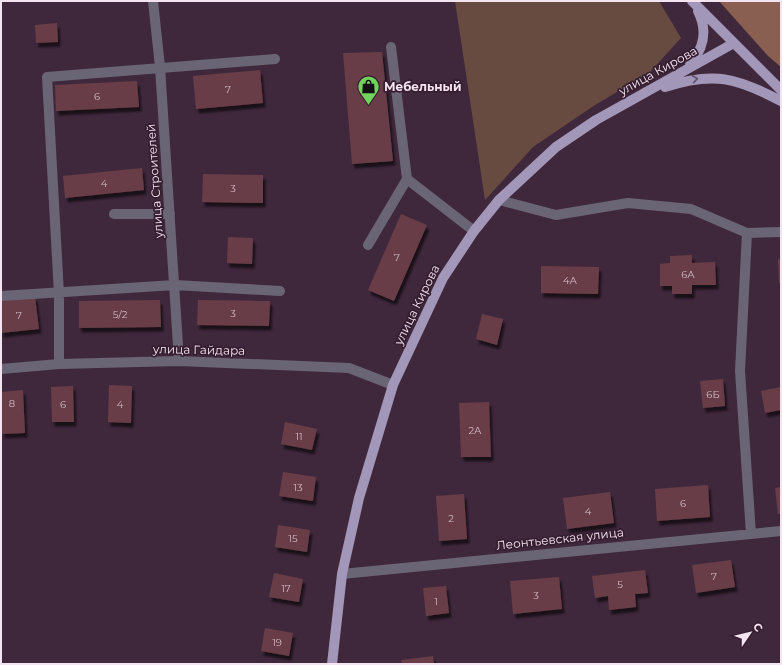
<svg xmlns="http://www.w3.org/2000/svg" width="782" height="665" viewBox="0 0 782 665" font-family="Montserrat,sans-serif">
<defs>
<filter id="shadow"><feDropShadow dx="2.5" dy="4.5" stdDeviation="1" flood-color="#0009"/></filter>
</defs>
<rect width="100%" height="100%" fill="#40283c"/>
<path fill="#674b41" d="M455 1H659L681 38 649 73 595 105 533 147 485 200Z"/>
<path fill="#885f50" d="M719 1H781V67L768 56Z"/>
<path fill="#673e46" filter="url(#shadow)" d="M57 23 58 42 36 43 35 25Z
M382 52 393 161 352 164 343 53Z
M260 70 263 103 196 109 193 76Z
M137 81 139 107 56 111 55 85Z
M142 168 144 190 65 198 63 176Z
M203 174 263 175V203L202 202Z
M401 214 427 225 394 301 368 290Z
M228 237 253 238 252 264 227 263Z
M692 255V263L715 262 716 285H692V294H672V286H660V264L670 263V256Z
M778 259H781V283H779Z
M541 266 599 267 598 294 541 293Z
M35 297 39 329 1 333V300Z
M160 300 161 327 79 328V301Z
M198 300 270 301 269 326 197 325Z
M482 314 503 319 497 345 476 339Z
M723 379 725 406 703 408 700 381Z
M109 385 132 386 131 423 108 422Z
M73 386 74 422H52L51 387Z
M781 387V410L765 413 761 391Z
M23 390 25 433 2 434 1 392Z
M489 402 491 457H461L459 403Z
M285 422 317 429 312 450 281 444Z
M283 472 316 477 313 501 279 496Z
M708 485 710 517 657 521 655 489Z
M781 487V514H778L775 488Z
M610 492 614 523 567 529 563 498Z
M464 494 467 539 439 541 436 496Z
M278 525 310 530 307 552 275 547Z
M731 560 735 587 696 593 692 565Z
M645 570 648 593 635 594 636 607 609 610 608 596 595 598 592 576Z
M274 573 303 579 299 602 269 597Z
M559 577 562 609 513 614 510 581Z
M446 586 449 613 426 616 423 588Z
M265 628 293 633 289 656 261 651Z
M433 656 434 664H402L401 660Z"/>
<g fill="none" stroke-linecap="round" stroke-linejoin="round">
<path stroke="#6a6575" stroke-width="10" d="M153 1 160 67 179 361
M391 47 407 179
M499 200 556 215 628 203 691 209 747 233 781 232
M114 214H170
M747 233 740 371 751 534
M368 245 407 179 474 231
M1 296 175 285 280 291
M59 364V294L47 77 275 59
M1 369 59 364 179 361 349 368 393 385
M342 574 781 531"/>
<path stroke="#a297b8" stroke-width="10" d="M692 1 781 90
M690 65C704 48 708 31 698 11
M665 87C714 71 737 78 781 101
M332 664 342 574 359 498 393 385 443 278 474 231 499 200 556 147 596 120 734 43"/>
</g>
<defs><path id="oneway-chevron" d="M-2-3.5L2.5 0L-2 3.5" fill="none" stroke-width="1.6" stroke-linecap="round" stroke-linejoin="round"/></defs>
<use stroke="#614e67" href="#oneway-chevron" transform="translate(695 79) rotate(-8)"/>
<defs>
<symbol id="shop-pin" viewBox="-11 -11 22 30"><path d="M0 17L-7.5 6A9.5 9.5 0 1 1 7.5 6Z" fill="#71d25e" stroke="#361e31"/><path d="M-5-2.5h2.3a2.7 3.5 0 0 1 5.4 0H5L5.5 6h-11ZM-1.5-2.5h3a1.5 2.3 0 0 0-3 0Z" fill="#111"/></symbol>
</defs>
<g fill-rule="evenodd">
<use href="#shop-pin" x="356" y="74" width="25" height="34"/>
</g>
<g text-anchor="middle" stroke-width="3.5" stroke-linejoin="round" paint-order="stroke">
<g font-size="10" fill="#d1bac6">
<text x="228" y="93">7</text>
<text x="97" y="100">6</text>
<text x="104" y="187">4</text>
<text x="233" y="192">3</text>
<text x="397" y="261">7</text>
<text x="688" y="278">6А</text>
<text x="570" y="284">4А</text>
<text x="233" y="317">3</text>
<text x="120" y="318">5/2</text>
<text x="19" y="319">7</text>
<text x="713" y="398">6Б</text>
<text x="12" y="407">8</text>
<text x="63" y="408">6</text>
<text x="120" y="408">4</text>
<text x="475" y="434">2А</text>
<text x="299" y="440">11</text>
<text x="298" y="491">13</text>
<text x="683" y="507">6</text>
<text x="588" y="515">4</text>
<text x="451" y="522">2</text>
<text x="293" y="542">15</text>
<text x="714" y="580">7</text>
<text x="620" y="588">5</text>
<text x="286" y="592">17</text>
<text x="536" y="599">3</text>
<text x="436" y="605">1</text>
<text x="277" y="646">19</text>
</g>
<g font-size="12" fill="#f4e3f0" stroke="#361e31">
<text transform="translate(658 71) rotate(-29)" y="4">улица Кирова</text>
<text transform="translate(155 181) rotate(-94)" y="4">улица Строителей</text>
<text transform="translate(417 305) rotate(-64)" y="4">улица Кирова</text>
<text transform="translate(199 350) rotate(1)" y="4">улица Гайдара</text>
<text transform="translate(560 539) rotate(-6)" y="4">Леонтьевская улица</text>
</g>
<g font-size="12" font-weight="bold" fill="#f4e3f0" stroke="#361e31" text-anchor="start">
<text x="384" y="91">Мебельный</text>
</g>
</g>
<rect width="782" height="665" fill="none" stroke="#f4e3f0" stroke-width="4"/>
<g transform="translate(750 633) rotate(55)" stroke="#361e31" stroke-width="3" paint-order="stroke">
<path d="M0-3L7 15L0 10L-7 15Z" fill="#f4e3f0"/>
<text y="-6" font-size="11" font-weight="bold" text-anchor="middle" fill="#f4e3f0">С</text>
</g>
</svg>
